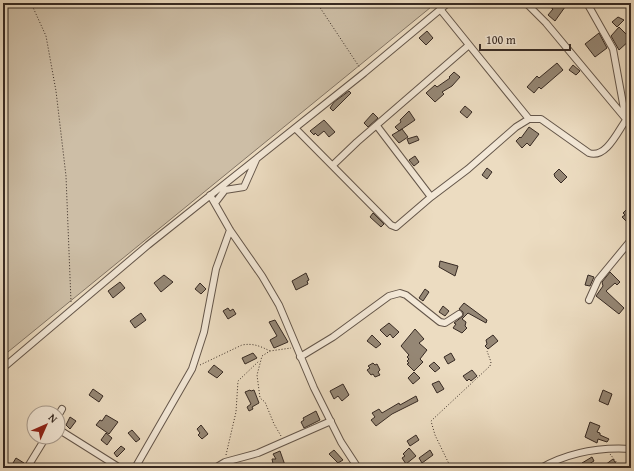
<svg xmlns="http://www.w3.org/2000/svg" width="634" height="471" viewBox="0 0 634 471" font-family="'Gentium Book Plus',serif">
<rect width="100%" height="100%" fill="#ecdcc1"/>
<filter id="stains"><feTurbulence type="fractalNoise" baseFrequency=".005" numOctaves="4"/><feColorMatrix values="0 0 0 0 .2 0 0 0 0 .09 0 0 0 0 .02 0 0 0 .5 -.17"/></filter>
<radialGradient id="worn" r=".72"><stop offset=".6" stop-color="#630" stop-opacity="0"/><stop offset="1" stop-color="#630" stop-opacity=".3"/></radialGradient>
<path fill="#cdbea6" stroke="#827464" d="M3 3H436L3 356Z"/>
<path fill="#958775" stroke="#372a23" d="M553 3H561L565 7 555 21 548 15 553 9 549 6Z
M618 17 624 20 617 27 612 22Z
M619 27 631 39 619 50 611 36Z
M427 31 433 38 426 45 419 38Z
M599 33 607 48 595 57 585 44Z
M557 63 563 70 541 89 539 87 534 93 527 87 537 76 539 78Z
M573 65 580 71 576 75 569 70Z
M454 72 460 77 452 86 442 92 444 94 435 102 426 93 435 85 437 87 450 78 449 77Z
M349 91 351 93 333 111 330 108 334 102Z
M465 106 472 112 467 118 460 112Z
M409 111 415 120 399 131 395 127 401 122 400 120Z
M373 113 378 118 368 127 364 123Z
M324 120 335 132 329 137 324 131 318 136 315 133 314 135 310 131Z
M529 127 539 134 530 146 527 143 522 148 516 141 520 137 521 138Z
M402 129 408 137 399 143 392 135Z
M417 136 419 140 409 144 407 139Z
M415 156 419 162 414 166 409 160Z
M487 168 492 172 487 179 482 175Z
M559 169 567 177 561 183 555 177 554 174Z
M627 209 628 211 631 209V226L622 217 625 215 623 213Z
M373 213 384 224 381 227 370 217Z
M440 261 458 266 455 276 439 267Z
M610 272 620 282 617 285 615 283 606 291 624 308 619 314 596 296 603 286 602 282Z
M306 273 309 280 307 281 308 284 296 290 292 281Z
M164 275 173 282 161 292 154 283Z
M588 275 594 277 590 286 585 285Z
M120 282 125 288 113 298 108 291Z
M200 283 206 289 201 294 195 289Z
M425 289 429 292 423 301 419 298Z
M464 303 487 320 486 323 468 313 462 319 466 322 465 326 467 328 462 333 453 328 456 324 454 323 463 316V312L459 309Z
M443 306 449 311 445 316 439 312Z
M228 308 230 311 233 309 236 314 228 319 223 311Z
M141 313 146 320 135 328 130 321Z
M275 320 288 342 274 348 270 340 277 336 269 322Z
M389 323 399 332 393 338 390 334 387 337 380 330Z
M415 329 424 339 419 343 427 350 420 359 423 362 414 371 407 364 409 363 407 361 409 359 407 357 409 355 401 346Z
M372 335 381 344 376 348 367 341Z
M493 335 498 341 488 349 485 346 487 344 486 340Z
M253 353 257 358 245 364 242 358Z
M451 353 455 360 448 364 444 357Z
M434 362 440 368 435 372 429 366Z
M373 363 375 365 377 364 380 370 378 372 380 375 375 377 373 374 371 375 367 370 370 368 368 366Z
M214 365 223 372 217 378 208 372Z
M472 370 477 376 471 381 469 379 467 381 463 376Z
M414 372 420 378 413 384 408 378Z
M439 381 444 389 437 393 432 384Z
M343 384 349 395 342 401 338 396 334 399 330 391Z
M93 389 103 396 99 402 89 395Z
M250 390 251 391 254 390 259 403 252 407 253 409 249 411 247 407 251 404 245 392Z
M603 390 612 394 608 405 599 401Z
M416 396 418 401 392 414 376 426 371 420 375 417 372 413 379 409 382 413 399 403 400 405Z
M316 411 320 420 304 428 301 422 304 420 303 418Z
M106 415 118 422 109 434 96 425 100 420 102 421Z
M70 417 76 421 70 429 66 425Z
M590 422 600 426 597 432 600 433V435L609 439 607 442 598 439 597 443 585 437Z
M201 425 208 434 202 439 198 435 200 433 197 429Z
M132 430 140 439 136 442 128 433Z
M106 433 112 438 107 445 101 440Z
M416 435 419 440 410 446 407 441Z
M121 446 125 449 117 457 114 453Z
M409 448 416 456 406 464 402 458 405 456 403 454Z
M334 450 343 460 338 463 329 454Z
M430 450 433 455 422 463 419 458Z
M280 451 286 468H274L272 459H276L273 454Z
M592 457 594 461 584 467 582 463Z
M16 458 24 463 21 468H10Z
M613 459 619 468H607L605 465Z"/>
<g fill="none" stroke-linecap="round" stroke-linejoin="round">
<defs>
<path id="minor" d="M526 3 546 23 631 125
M440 9 529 119
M377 126 431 197
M295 128 391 225 396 227 431 197 468 169 516 127 529 119H541L589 153C606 159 618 131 626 120L613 49 587 3
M333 165 357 142 469 45
M210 195 230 230 262 276 279 305 314 388 341 442 358 468
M215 203 225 190 244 187 256 160
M589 300 598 280 631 240
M300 357 333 337 389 296 400 293 406 295 440 322 445 323 459 314
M3 368 148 245 364 73 448 3
M58 416 62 409
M58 429 120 468
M27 468 46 437
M135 468 192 369 204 332 216 269 230 230
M215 468 225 462 258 453 331 421
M541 468C568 453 599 447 631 449"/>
</defs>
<use href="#minor" stroke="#64564a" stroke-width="8"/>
<path stroke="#372a23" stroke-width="1" stroke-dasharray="1 2" stroke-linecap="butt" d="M31 3 46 36 56 91 66 176 71 302
M317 3 360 68
M200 365 242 345C253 343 260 346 270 351
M281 436 274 424 265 402 260 398 257 375 262 356 270 351 291 348
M610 454 621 468
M226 455 236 412 238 381 259 361
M451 468 435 435 431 421 490 366 491 362 487 351"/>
<use href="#minor" stroke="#f3e8d7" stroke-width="6"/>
</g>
<rect width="634" height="471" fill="none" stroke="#ecdcc1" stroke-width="16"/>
<rect x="4" y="4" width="626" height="463" fill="none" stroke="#372a23" stroke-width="2"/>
<rect x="8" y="8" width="618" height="455" fill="none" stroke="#372a23"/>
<g transform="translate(46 425) rotate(45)"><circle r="19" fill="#f3e8d7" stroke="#a89c8f"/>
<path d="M0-3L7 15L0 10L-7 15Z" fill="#8f2418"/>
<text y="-6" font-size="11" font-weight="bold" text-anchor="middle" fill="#372a23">N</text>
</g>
<path d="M480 44v6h90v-6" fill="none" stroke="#372a23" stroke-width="2"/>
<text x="486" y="44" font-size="12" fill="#372a23" stroke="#f3e8d7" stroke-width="3" paint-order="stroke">100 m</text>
<rect width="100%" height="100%" filter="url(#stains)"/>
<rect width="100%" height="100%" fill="url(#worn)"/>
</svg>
